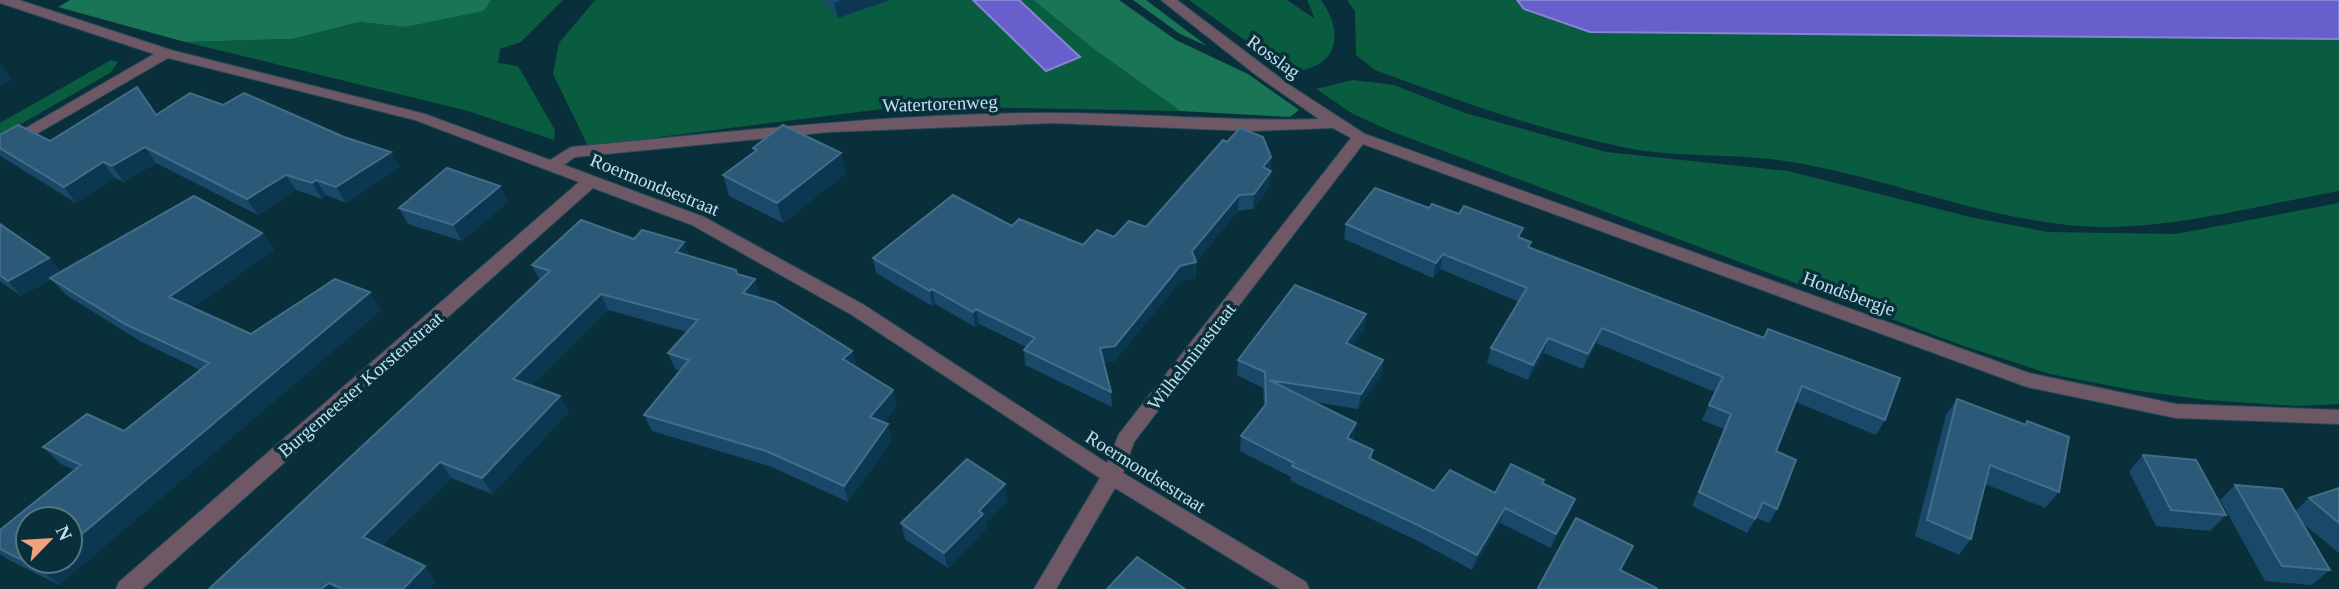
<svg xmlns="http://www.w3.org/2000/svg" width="2339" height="589" viewBox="0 0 2339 589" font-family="Georgia,serif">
<rect width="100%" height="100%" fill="#092f3b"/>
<path fill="#0a5c41" d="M491 0H563L521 42 500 49 498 63 518 66 555 130 554 140 468 111 185 42 293 39 359 22 406 27 484 11Z
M595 0H1033L1094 49 1180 111 906 106 588 146 553 74 559 43Z
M1189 0H1287L1315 19 1307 0H1321C1347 37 1335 70 1289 72Z
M1347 0H1517L1524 9 1590 32 2339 39V191C2259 205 2181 228 2099 227 1991 224 1891 177 1785 161 1733 153 1679 158 1627 148 1541 131 1457 100 1375 70L1356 55 1355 11Z
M111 60 118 62 110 73 0 136V123Z
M1353 80 1394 85 1465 113 1606 152 1788 171 1970 217 2048 232 2176 234 2339 203V404L2296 406 2207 400 2132 390 2050 374 1961 345 1393 132 1353 114 1316 89Z"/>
<path fill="#197555" d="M70 0H491L484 11 406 27 359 22 293 39 185 42 58 7Z
M1033 0H1119L1176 40 1248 74 1299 110 1290 117 1180 111 1094 49Z
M1133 0H1146L1207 46 1180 34Z"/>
<path fill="#695fcc" stroke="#8386d6" stroke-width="2" d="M973 0H1019L1080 57 1046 71Z
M1517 0H2339V39L1590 32 1524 9Z"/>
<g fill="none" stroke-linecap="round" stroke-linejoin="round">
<defs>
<path id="minor" d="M0 0H19L171 50 425 114 550 160 571 147C731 132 892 113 1053 113 1142 113 1230 122 1319 119L1256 75 1161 0H1177L1291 86 1365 134 2029 373 2176 404 2339 410V424L2176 418 2027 387 1363 144 1134 442 1123 473 1306 582 1309 589H1280L1115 488 1056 589H1034L1100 478 852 315 692 225 593 188 142 589H116L119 582 579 182 415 120 168 58 0 155V143L154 54 0 3ZM1053 123 1250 131 1333 128 1351 138 1119 434 1107 463 864 305 704 217 564 165 575 157 829 132Z"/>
</defs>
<use href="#minor" stroke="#264b57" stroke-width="2"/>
<use href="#minor" fill="#6f5865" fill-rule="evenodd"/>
</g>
<path fill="#194869" d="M821 0H890L838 18Z
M156 115 400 167 346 203 326 195 322 199 296 190 258 215 156 163 124 182 115 178 76 203 2 157 0 154V135L50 141Z
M753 148 846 173 783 223 729 196 723 175 754 152Z
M1271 157 1270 186 1253 209 1238 211 1196 262V278L1180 281 1115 361 1104 363 1111 392 1112 407 1025 365 1024 350 1026 347 979 324 975 327 935 304 932 306 876 273 873 258 1012 226 1083 245 1114 237 1146 227Z
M508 202 462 241 408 224 399 208Z
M1429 208 1459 214 1521 238 1529 247 1764 338 1768 329 1885 420 1876 435 1796 402 1776 451 1777 509 1769 523 1756 518 1747 533 1692 506 1724 429 1702 420 1715 392 1596 343 1583 369 1544 353 1528 380 1487 363 1491 348 1519 302 1440 269 1433 278 1344 239 1346 224Z
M0 224 49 258 61 272 262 233 274 250 192 308 251 334 381 310 59 585 5 558 0 554V530L74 470 61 464 43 447 124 431 200 370 140 341 66 295 51 279 21 296 0 281Z
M634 239 684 242 689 256 755 279 760 296 759 297 852 351 856 367 897 406 883 423 892 440 848 502 772 467 652 431 644 415 680 371 675 369 668 353 687 332 608 310 532 386 560 396 569 412 492 494 451 478 382 546 436 582 430 589H209L540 281 532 265Z
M1366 314 1364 330 1352 346 1383 360 1381 376 1358 409 1314 402 1356 423 1353 440 1373 450 1372 459 1434 491 1495 493 1544 480 1543 484 1575 499 1569 514 1551 548 1500 523 1472 570 1418 541 1291 481V477L1240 451 1241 436 1264 406 1263 388 1237 375 1238 360Z
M1957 399 2025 425 2027 421 2059 492 2045 508 1985 484 1971 539 1959 555 1915 536 1946 415Z
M2143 455 2226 515 2210 531 2156 526 2129 471Z
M2235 485 2295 511 2309 498 2339 488V553L2301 522 2330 570 2312 585 2265 581 2220 500Z
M1008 500 985 524 986 529 948 568 905 539 901 523Z"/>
<path fill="#0b3751" d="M842 0H890L838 18 834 3Z
M0 64 12 79 0 86Z
M145 147 156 163 124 182 112 166Z
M391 152 400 167 346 203 336 187Z
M841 153 846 173 783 223 777 203Z
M1271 157 1270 172 1263 167Z
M103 162 115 178 76 203 64 187Z
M1271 171 1270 186 1253 209 1254 194Z
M286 175 296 190 258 215 247 199Z
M316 180 326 195 322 199 312 183Z
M500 186 508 202 462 241 453 225Z
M1239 195 1238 211 1195 263 1196 278 1180 281 1115 361 1101 363 1100 348 1180 266Z
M262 233 274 250 183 315 169 297Z
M684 242 690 259 676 252Z
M1443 254 1440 269 1433 278 1436 263Z
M49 258 62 272 21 296 8 281Z
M755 279 760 296 749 309 743 293Z
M932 289 935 304 932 306 930 291Z
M370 292 381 310 59 585 40 569 49 561H70V544Z
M601 294 608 310 522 396 513 379Z
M976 309 979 324 975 327 973 312Z
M1366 314 1364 330 1344 359 1346 343Z
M1602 328 1596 343 1583 369 1588 354Z
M1548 338 1544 353 1528 380 1533 365Z
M852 351 856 368 843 359Z
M1383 360 1381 376 1358 409 1361 394Z
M893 390 897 406 874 433 870 417Z
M560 396 569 412 492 494 482 478Z
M1356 423 1354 439 1345 453 1347 438Z
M888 424 892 440 848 502 844 486Z
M440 462 451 478 375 553 363 537Z
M1005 484 1008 500 985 524 986 529 948 568 944 553 979 511Z
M1575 499 1569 514 1551 548 1556 534Z
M1505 508 1500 523 1472 570 1477 555Z
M425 566 436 582 430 589H403Z
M329 583 335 589H321Z"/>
<path fill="#2b5977" stroke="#426e8a" stroke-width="2" d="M137 87 156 115 190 93 223 105 244 93 344 137 391 152 336 187 316 180 312 183 286 175 247 199 145 147 112 166 103 162 64 187 0 148V135L18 125 50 141Z
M783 125 841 153 777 203 723 175 757 150 753 148Z
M1240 128 1263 137 1271 157 1263 167 1271 171 1254 194 1239 195 1192 251 1196 262 1180 266 1115 346 1100 348 1111 392 1024 350 1035 338 976 309 973 312 932 289 930 291 873 258 953 195 1012 226 1019 219 1083 245 1097 230 1114 237 1129 221 1146 227 1223 140 1227 142Z
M447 168 500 186 453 225 399 208Z
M1375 188 1429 208 1432 204 1459 214 1464 206 1523 228 1518 237 1531 242 1528 247 1764 338 1768 329 1900 378 1885 420 1802 386 1776 451 1796 460 1777 509 1763 502 1755 519 1699 492 1731 414 1709 405 1723 377 1602 328 1588 354 1548 338 1533 365 1491 348 1527 288 1443 254 1436 263 1346 224Z
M194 196 262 233 169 297 251 334 335 279 370 292 70 544V519H28V561H49L40 569 0 549V530L81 465 43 447 87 414 124 431 209 363 125 324 50 278Z
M581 220 634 239 642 230 684 242 676 252 736 270 737 274 755 279 743 293 774 302 852 351 843 359 893 390 870 417 888 424 844 486 766 451 644 415 689 360 668 353 698 320 601 294 513 379 560 396 482 478 440 462 363 537 425 566 403 589H343L329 583 321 589H209L550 271 532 265Z
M0 224 49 258 8 281 0 275Z
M1295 285 1366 314 1346 343 1383 360 1361 394 1269 380 1356 423 1347 438 1373 450 1369 458 1434 491 1450 470 1495 493 1511 464 1544 480 1542 483 1575 499 1556 534 1505 508 1477 555 1422 527 1292 466 1294 463 1241 436 1266 404 1265 372 1238 360Z
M1957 399 2026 425 2027 421 2069 437 2059 492 1990 465 1971 539 1927 520Z
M2143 455 2196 460 2226 515 2171 510Z
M967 459 1005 484 979 511 983 514 944 553 901 523Z
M2235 485 2282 489 2330 570 2282 566Z
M2339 488V523L2309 498Z
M1576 518 1633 546 1620 570 1658 589H1541L1538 588Z
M1137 557 1185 589H1107Z"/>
<g text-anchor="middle" stroke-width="7" stroke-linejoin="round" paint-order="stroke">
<g font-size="19" fill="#c0e0ed" stroke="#092f3b">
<text transform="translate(1274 56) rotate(36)" y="7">Rosslag</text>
<text transform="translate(940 103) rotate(-2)" y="7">Watertorenweg</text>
<text transform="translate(655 184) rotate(22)" y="7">Roermondsestraat</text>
<text transform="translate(1849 293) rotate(20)" y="7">Hondsbergje</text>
<text transform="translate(1191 356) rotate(-52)" y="7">Wilhelminastraat</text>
<text transform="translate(360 384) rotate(-41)" y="7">Burgemeester Korstenstraat</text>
<text transform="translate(1146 471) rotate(32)" y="7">Roermondsestraat</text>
</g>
</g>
<g transform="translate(49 540) rotate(65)"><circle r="33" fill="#092f3b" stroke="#527682" stroke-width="2"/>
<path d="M0-5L12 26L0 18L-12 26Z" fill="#f2a17e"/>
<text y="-10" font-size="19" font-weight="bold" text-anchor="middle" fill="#c0e0ed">N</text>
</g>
</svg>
